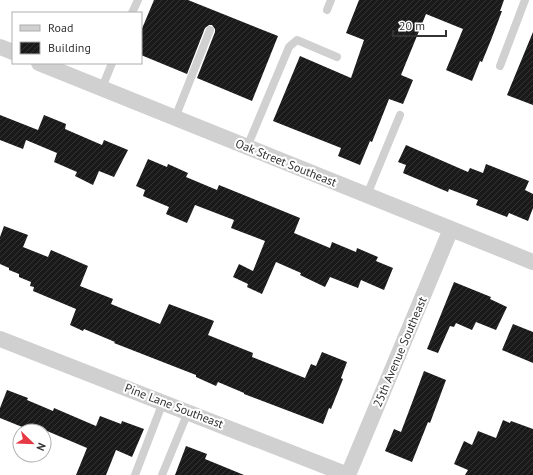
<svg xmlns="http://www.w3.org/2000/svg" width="533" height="475" viewBox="0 0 533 475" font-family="'PT Sans',sans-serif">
<defs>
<pattern id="building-hatch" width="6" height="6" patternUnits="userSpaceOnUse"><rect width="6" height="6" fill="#1a1a1a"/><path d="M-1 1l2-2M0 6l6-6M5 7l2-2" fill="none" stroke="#333"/></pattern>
</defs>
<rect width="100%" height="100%" fill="#fff"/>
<path fill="url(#building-hatch)" d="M154 0H188L278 36 252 101 197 78 215 32V29L212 25H209L205 28 187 74 141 55V31Z
M359 0H504L500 11H502L491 40 482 62 480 61 472 81 446 70 463 29 426 14 401 75 413 80 403 104 389 99 372 142 370 141 360 165 338 156 341 148 273 121 300 56 351 78 364 40 346 33Z
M533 32V105L507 95Z
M0 115 38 130 44 115 66 124 65 129 102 145 104 140 128 150 114 177 99 171 93 185 75 176 77 172 54 162 57 153 26 140 23 149 0 140Z
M406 145 468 172 470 168 483 173 486 164 529 181 525 190 533 194V208L528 221 509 213 507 217 476 205 478 200 449 189 448 192 403 173 406 165 398 162Z
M148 159 167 167 168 164 188 173 186 177 217 190 219 185 300 218 294 233 330 248 332 242 356 252 357 248 378 257 376 261 393 268 384 290 361 280 358 288 330 277 325 287 300 275 301 273 276 262 262 294 247 287 248 284 233 277 239 264 253 271 265 241 231 228 234 220 195 205 187 223 166 214 169 207 143 196 145 190 136 186Z
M4 226 28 235 23 247 48 257 51 250 88 266 80 286 113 299 111 304 160 324 169 304 214 321 208 335 253 353 252 357 305 378 311 364 316 366 322 352 347 362 341 378 343 379 331 409 329 408 323 424 244 394V393L218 382 216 386 196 377V375L114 343 115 342 84 329 83 331 70 325 76 309 33 291 34 287 30 286 31 282 19 277V274L9 270V268L0 264V237Z
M454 282 491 297 490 299 507 307 496 330 476 322 472 330 456 323 454 327 450 326 438 353 427 349Z
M513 324 533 332V363L502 350Z
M424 371 446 380 430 423 428 422 412 462 385 451 394 429 401 432Z
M7 390 28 398 27 400 53 411 54 408 96 426 100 416 121 424 122 421 144 429 132 457 116 450 106 475H76L87 448 47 431H32L0 418V408Z
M503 420 510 423 511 421 533 429V475H465L468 470 454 464 464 441 472 445 478 431 496 438Z
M186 446 207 454 205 459 244 475H175Z"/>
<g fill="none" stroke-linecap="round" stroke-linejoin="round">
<path stroke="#d0d0d0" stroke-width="8" d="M327 10 331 0
M132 13 138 0
M500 66 525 0
M102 88 112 63
M175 118 210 30
M247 147 289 47 297 40 337 57
M367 195 400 115
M135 475 163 402
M162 475 188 412"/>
<path stroke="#d0d0d0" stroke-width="16" d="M0 47 13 52
M39 63 533 262
M0 339 348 475
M348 475 451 229"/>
</g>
<g text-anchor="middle" stroke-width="4" stroke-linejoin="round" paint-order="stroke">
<g font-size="12" fill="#333" stroke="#fff">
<text transform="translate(286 163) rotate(22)" y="4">Oak Street Southeast</text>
<text transform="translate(400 352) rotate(-67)" y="4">25th Avenue Southeast</text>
<text transform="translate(174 406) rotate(21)" y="4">Pine Lane Southeast</text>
</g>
</g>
<rect x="12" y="12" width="130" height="52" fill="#ffffff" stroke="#adadad"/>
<rect x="20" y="25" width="20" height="6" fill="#d0d0d0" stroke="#adadad"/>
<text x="48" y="32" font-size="12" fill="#333333">Road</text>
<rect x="20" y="42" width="20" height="12" fill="url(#building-hatch)" stroke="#adadad"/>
<text x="48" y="52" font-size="12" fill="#333333">Building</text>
<g transform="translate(32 443) rotate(113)"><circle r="19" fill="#ffffff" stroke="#adadad"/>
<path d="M0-3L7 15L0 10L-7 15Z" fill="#e63946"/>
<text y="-6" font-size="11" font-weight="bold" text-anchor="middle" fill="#333333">N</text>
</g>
<path d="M393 30v6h53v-6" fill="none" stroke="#333333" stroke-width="2"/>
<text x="399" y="30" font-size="12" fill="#333333" stroke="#ffffff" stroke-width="3" paint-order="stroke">20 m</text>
</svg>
